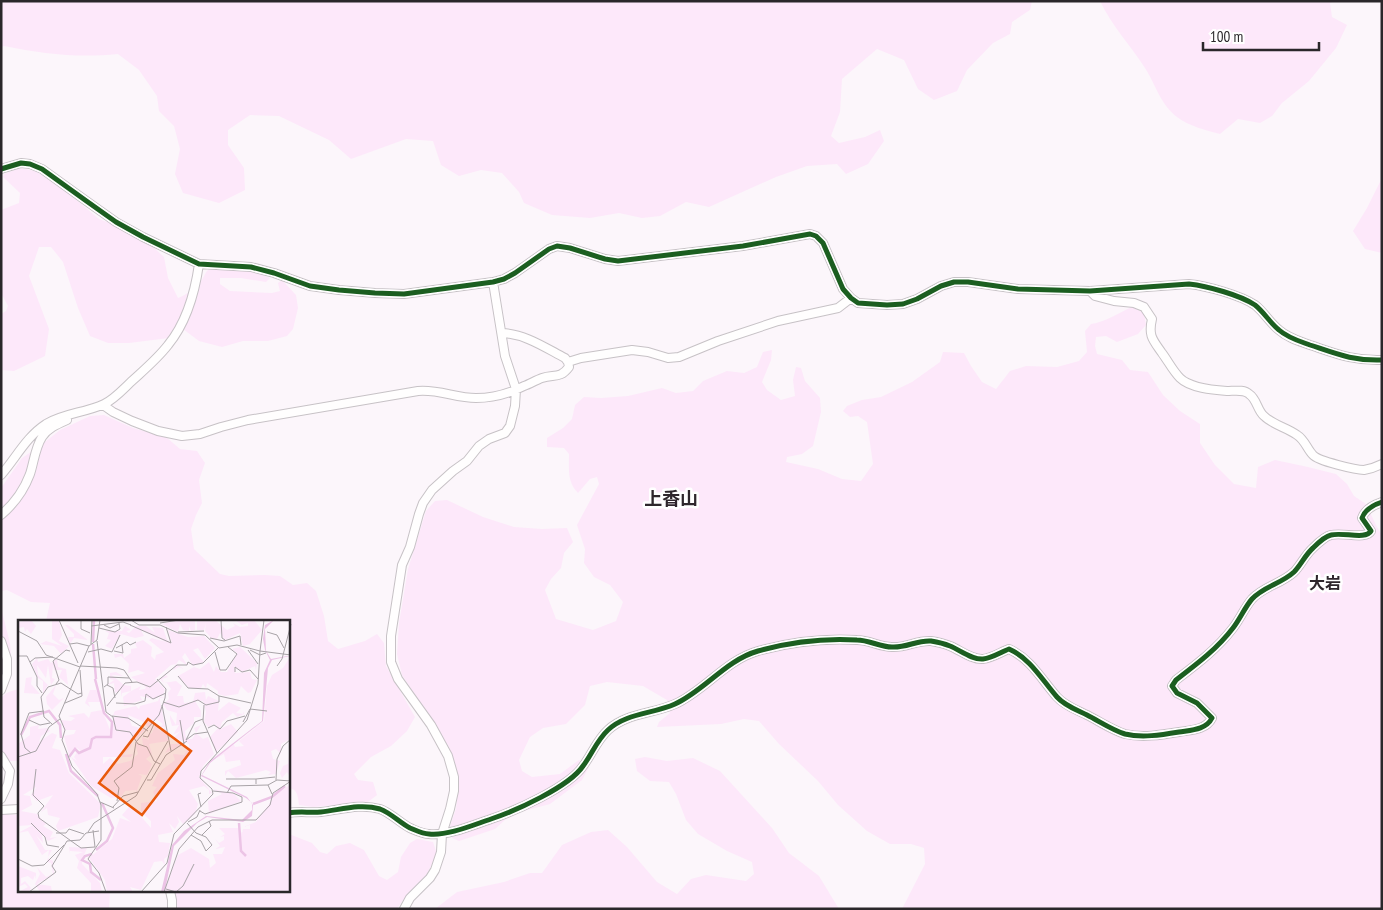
<svg xmlns="http://www.w3.org/2000/svg" width="1383" height="910" viewBox="0 0 1383 910" font-family="'PT Sans Narrow','Noto Sans JP',sans-serif">
<rect width="100%" height="100%" fill="#fcf6fb"/>
<path fill="#fde8fa" d="M1 1H1032L1030 10 1012 22 1010 34 993 43 967 70 957 91 934 100 918 89 904 60 877 49 842 79 840 112 831 136 839 143 865 137 880 130 884 141 868 164 846 174 837 164 807 166 776 177 709 207 686 202 660 216 642 218 619 213 590 218 552 215 524 203 519 192 502 173 481 170 459 176 441 165 433 141 406 139 351 159 329 140 279 116 250 115 228 130V145L244 168 245 190 219 203 183 193 175 174 180 149 174 126 159 111 157 96 139 70 118 54C78 58 43 54 4 46L1 47Z
M1100 1H1334L1330 3 1332 17 1347 25 1336 48 1309 81 1282 103 1272 116 1260 123 1238 119 1220 134C1205 130 1189 126 1177 117 1160 104 1156 85 1145 68 1131 46 1112 26 1100 1Z
M20 168 35 171 62 188 99 219 117 226 153 247 164 257 168 278 178 298C188 294 194 289 201 281 205 276 205 271 211 268L258 272 270 278 266 282 241 278H220V284L230 291 272 293 280 291 278 283 282 280 296 295 298 308 293 329 287 336 268 341H243L222 347 199 341 183 329 173 330 169 338 129 343H108L90 336 78 308 63 262 51 247H39L29 276 49 329 45 356 14 371 1 370V314L6 311 8 306 1 293V210L19 203 20 193 3 177 4 174Z
M1382 178V253L1365 249 1353 231 1367 208Z
M1132 307 1144 313 1146 325 1138 334 1117 342 1106 336 1096 337 1095 346 1097 354 1122 360 1130 370 1148 372 1163 395 1180 411 1200 424V443L1215 465 1234 484 1256 488 1258 467 1275 460 1308 467 1336 474 1347 484 1354 496 1366 504 1377 527 1382 535V909H902L925 864 924 848 911 844H890L867 831 838 805 818 781 779 744 759 721 744 719 721 724 657 727 659 722 670 713 667 700 643 686 607 682 590 686 585 705 566 724 543 728 530 737 519 760 522 771 532 777 560 774 579 760 589 767 582 780 550 804 520 812 505 820 495 829 459 841 452 838 450 826 456 809 459 778 449 747 402 675 397 654 399 623 408 569 426 511 435 501 447 500 483 517 514 527 542 529 567 528 573 542 564 553 561 568 551 579 545 590 556 619 593 630 616 621 623 602 610 585 594 577 584 563 585 549 577 525 599 484 597 477 590 479 578 493C567 482 569 469 569 454L564 448 547 447V438L563 428 572 419 575 405 584 397 601 398 628 396 662 388 676 393 693 391 703 381 727 371 744 373 757 367 763 352 772 350 771 360 762 382 767 390 781 400 795 396 793 380 796 367 801 368 805 381 820 398 821 412 813 446 802 454 787 457 786 462 818 469 842 479 861 481 873 464 867 422 858 416 850 417 843 411 847 406 862 400 881 397 912 382 940 362 943 352 964 353 971 366 982 382 996 389 1010 371 1026 366 1057 367 1079 361 1087 352 1085 331 1091 324C1106 322 1118 313 1132 307Z
M104 415 133 428 166 437 180 449 197 451 205 463 199 480 202 503 196 515 191 529 194 549 220 574 229 576 265 575 280 576 293 585 307 583 316 591 324 616 328 641 338 649 365 641 377 634 384 643 386 666 415 717 407 731 391 746 371 757 354 774 358 780 373 782 377 795 368 802 313 807 299 805C298 798 298 789 289 788V621H46L50 603 31 602 7 590 1 591V488L22 458 40 446 60 430 90 416Z
M1 608 10 643 11 656C0 639 1 628 1 608Z
M19 689V761H9L1 751V699C5 692 11 691 19 689Z
M645 757 667 761 693 758 720 771 772 828 789 853 819 876 839 909H435L457 892 504 882 530 873H542L562 845 591 832 608 830 627 847 657 882 677 894 691 879 706 875 746 881 754 874 752 862 727 851 698 834 686 820 676 794 669 782 650 781 637 771 635 759Z
M1 814 19 815V891H110L109 909H1Z
M289 834 312 843 320 852 327 854 336 846 350 843 364 850 379 876 387 880 398 872 401 857 410 843 417 839 433 842 437 854 426 876 403 900 397 909H178L173 891H289Z"/>
<g fill="none" stroke-linecap="round" stroke-linejoin="round">
<defs>
<path id="street" d="M1 169 21 163 30 164 42 169 85 200 116 222 143 237 199 264 251 267 274 273 310 286 339 290 375 293 404 294 493 282 504 279 515 273 549 249 557 246 570 248 605 259 618 261 743 246 810 234 816 236 823 243 843 289 851 298 858 303 887 305 903 304 917 299 941 286 954 282H968L1018 289 1090 291 1189 284C1207 286 1240 295 1255 305 1264 312 1270 323 1279 330 1288 338 1299 341 1310 345 1337 354 1353 361 1382 360
M1090 291 1095 296 1114 301 1134 303 1144 307 1152 319C1148 336 1153 340 1162 353 1168 361 1173 371 1180 378 1190 388 1213 390 1227 391 1234 391 1244 389 1249 394 1257 399 1257 410 1264 416 1273 425 1286 427 1297 435 1305 440 1307 449 1313 455 1318 461 1356 470 1364 470 1370 469 1376 467 1382 464
M502 333C525 334 544 347 565 358L568 362
M568 362 581 358 632 350 648 352 668 358 679 357 718 341 778 321 838 308 851 298
M103 405 113 412 132 421 158 431 182 436 200 434 221 427 248 420 418 391C438 389 456 398 476 398 492 398 510 393 524 386 530 384 536 380 542 378 554 374 560 379 569 367L568 362
M1 475C16 458 26 437 46 424 64 413 85 413 104 404 115 399 124 388 133 380 145 369 158 358 168 345 187 322 195 292 199 264
M1 515C14 504 24 490 30 474 34 462 35 448 42 437 48 428 58 424 67 420
M1 641 7 659V674L1 690
M1 756 10 771 8 784 1 799
M1 810 19 809
M289 813C299 811 310 813 321 812 340 810 360 803 380 809 391 813 400 823 410 828 415 830 423 834 429 834 448 836 473 825 491 819 515 811 569 787 583 766 592 754 597 740 608 730 626 713 653 714 675 704 704 691 726 660 758 651 790 642 824 638 857 640 869 640 880 647 892 647 906 648 917 640 931 641 937 642 945 644 950 646 960 650 972 660 983 659 992 658 1001 652 1009 649 1031 659 1042 680 1057 697 1065 706 1077 710 1087 715 1099 721 1112 730 1125 734 1142 738 1161 735 1179 732 1191 730 1206 730 1212 718L1197 703 1177 693 1172 686 1176 680C1197 664 1217 649 1233 628 1240 619 1245 607 1252 599 1264 586 1281 584 1294 572 1301 565 1305 555 1313 548 1317 544 1326 536 1331 535 1343 532 1366 540 1371 531L1362 518C1365 509 1373 505 1382 502
M170 891 172 900V909
M404 909 410 898 430 878 435 870 441 852 442 834 450 809 454 791V777L448 756 431 725 398 679 391 662V636L402 565 410 547 419 514 423 503 432 490 453 471 467 461 479 446 489 439 505 433 510 426 515 406 516 389 505 356 493 282"/>
</defs>
<use href="#street" stroke="#c7c2c6" stroke-width="10"/>
<use href="#street" stroke="#fffefe" stroke-width="8"/>
<defs>
<path id="cycleway" d="M1 169 21 163 30 164 42 169 85 200 116 222 143 237 199 264 251 267 274 273 310 286 339 290 375 293 404 294 493 282 504 279 515 273 549 249 557 246 570 248 605 259 618 261 743 246 810 234 816 236 823 243 843 289 851 298 858 303 887 305 903 304 917 299 941 286 954 282H968L1018 289 1090 291 1189 284C1207 286 1240 295 1255 305 1264 312 1270 323 1279 330 1288 338 1299 341 1310 345 1337 354 1353 361 1382 360
M289 813C299 811 310 813 321 812 340 810 360 803 380 809 391 813 400 823 410 828 415 830 423 834 429 834 448 836 473 825 491 819 515 811 569 787 583 766 592 754 597 740 608 730 626 713 653 714 675 704 704 691 726 660 758 651 790 642 824 638 857 640 869 640 880 647 892 647 906 648 917 640 931 641 937 642 945 644 950 646 960 650 972 660 983 659 992 658 1001 652 1009 649 1031 659 1042 680 1057 697 1065 706 1077 710 1087 715 1099 721 1112 730 1125 734 1142 738 1161 735 1179 732 1191 730 1206 730 1212 718L1197 703 1177 693 1172 686 1176 680C1197 664 1217 649 1233 628 1240 619 1245 607 1252 599 1264 586 1281 584 1294 572 1301 565 1305 555 1313 548 1317 544 1326 536 1331 535 1343 532 1366 540 1371 531L1362 518C1365 509 1373 505 1382 502"/>
</defs>
<use href="#cycleway" stroke="#fff" stroke-width="8"/>
<use href="#cycleway" stroke="#1b5e20" stroke-width="5"/>
</g>
<g text-anchor="middle" stroke-width="5" stroke-linejoin="round" paint-order="stroke">
<g font-size="16" font-weight="bold" fill="#2e262c" stroke="#fff">
<text x="1325" y="589">大岩</text>
</g>
<g font-size="18" font-weight="bold" fill="#2e262c" stroke="#fff">
<text x="671" y="505">上香山</text>
</g>
</g>
<g transform="translate(18 620)">
<rect width="272" height="272" fill="#fcf6fb"/>
<path d="M13 0 18 6 13 14 9 9 7 12 6 7 0 8V2ZM34 0 41 1 44 15 41 21 51 26 43 34 36 26 22 24 28 21 44 26 34 19ZM161 0H177V10L173 11 171 6V11L165 10 162 4 160 12 144 4ZM179 0H197L209 10 217 6 215 3 222 7 230 6V3L224 5 217 0H236L244 10 232 24 225 26 222 13 207 20 202 13 199 19 193 18 187 11 188 3 186 10H179ZM47 5H50L70 20 56 18 52 24 50 17H56V14ZM107 6 113 10 108 11 111 13 118 6H128L137 13 134 7 145 8 149 20 154 23 150 10 170 17 186 16 197 28 187 39 180 28 175 30 186 42 175 46 167 33 164 37 170 46 161 40 158 44 166 49 161 47 155 50 158 44 153 45 137 59 147 69 145 75 136 79 122 76 124 80 106 86 105 77 113 71 104 73 103 77V70L97 73 96 63 89 65 96 60 92 59V53L98 52 105 56 94 55 106 65 113 66V71L123 66 121 70 127 69 128 67 113 57 127 53 120 50 110 53 111 44 103 36 97 38 96 34H105L106 38 113 33V29L119 28 117 23 125 20 134 27 133 36 137 40 138 35 146 32 131 20 134 18 148 22 123 10 126 16 117 18 103 14 94 29 87 26 93 20 89 19 87 24 91 13 87 11H104ZM222 27 239 43 238 50 237 46 224 52 216 46 217 53 232 52 234 59 239 60 233 72 230 73 223 66 220 74 207 76 200 74V71L189 63 188 68 185 64 183 68H171L160 56 176 47 182 49 191 42 196 52 198 46 203 52H209L219 33 214 29ZM272 37V119L263 124V134L258 129 253 131 255 139 262 141 258 154 250 155 253 152 248 150 218 158 210 151 207 156V151L223 145 222 140 208 142 206 134 197 139 215 123 217 127 226 126 221 121 246 101 249 66 254 55 265 48ZM19 38 20 42 30 39 33 43 39 39 40 47 48 49 50 65 41 57 44 50H36L35 44 34 58 37 59 33 65 30 45 28 58 19 45 20 55 30 65 25 74V61L20 58 14 44ZM148 55 150 57 144 59 146 63 158 61 164 66 159 76H165L166 83 175 82 177 73 187 72 188 80 190 76 201 81 200 91 211 82 223 88 218 93 225 94V91L226 94 219 97 215 93 204 102 202 109 213 104 220 112 198 132 192 117 200 108 196 104 190 107 186 102 188 92 185 81H177L183 91V97H176V103L167 111 168 119H174L178 113 176 108 183 105 178 113 185 119 190 117 196 134 185 146 181 157 194 173 191 174V170L186 166 171 170 180 184 177 194 165 204 159 196 161 202 157 209 151 203 155 212 140 215 141 222 152 223 150 236 146 239 147 245 144 241 136 242 123 270 112 267 115 272H89L87 260 71 238 94 219 102 198 113 202 104 195 111 187 114 186 133 208V201L123 192V183L139 181 135 172 139 167 134 166 140 153 157 140 155 134 166 135 171 128V124L158 118 164 126 147 133 153 124H160L155 118 163 111 155 115 161 105 154 106 152 99V95L158 105 159 93 149 90 145 84 151 79 150 73 153 69 149 63H146L142 59ZM14 57 13 64 22 74 6 73 8 58ZM38 65 35 74 41 80 46 78 34 90 29 84 28 77ZM72 70H78L83 78 82 82H70L72 87 67 83ZM142 77 147 78H142V81L150 121 131 124 134 134 128 139 134 144 129 155 120 154 124 156 118 173V170L107 171 103 177 93 178 73 166 53 137 59 141 56 137 59 132H66L73 126 63 131 59 128 51 135 46 116 56 114 58 110H47L43 100 53 101 57 98 50 96 66 93 71 98 73 92 84 90 94 115 96 97 105 96 95 95 97 91 118 86 121 89 122 86 140 81ZM110 95 124 101 131 108 138 99 145 104 142 107H147L143 112 137 105 134 113 130 115 131 120 124 117 125 126 117 123 120 134 112 141 100 144 92 138 85 144V137H113L115 134 105 135 113 127 115 118 111 113 118 119 128 109 114 106ZM21 105 20 109 29 108 32 111 23 116 21 122 34 113 39 115 34 128 42 130 51 153 83 184 80 197 40 211 38 206 42 198 30 195 29 188 23 192 35 175 19 181 13 175 18 168V163V167L5 175 12 176 14 185 3 191 19 194 28 204 25 206 35 212 32 218 39 217 30 221 24 214 25 223 18 215 27 230H34L30 237 31 230 24 235 10 211 0 213 15 205 0 206V124L12 115V107ZM272 127V157L269 152 264 158 262 153 265 146 270 144ZM272 165V272H146L160 235 173 228 191 239 192 248 198 243 195 234H204L207 227 197 229 202 226 197 219 201 223 206 220V216L202 217 207 214 201 208H220L224 213 225 209H232V205L225 207 238 202 259 173ZM195 169 216 174 223 181 184 197 191 193 190 181 204 174ZM51 227 69 228 66 235 70 236 64 238V244L82 263 84 272 73 271V263L59 248 61 241 57 235 65 232 52 231V234ZM30 238 35 241 36 254 19 264 33 266 34 272H22L17 264 22 254 19 247 28 257 35 254 33 243 29 242ZM0 246 18 253V259L17 255 15 260 10 256 3 258V264L7 261 13 268 11 272H0L10 267 7 264 0 267Z" fill="#fde8fa" fill-rule="evenodd"/>
<path d="M256 0 247 9 248 31 253 39 269 36H272L254 40 250 48 245 101 192 143 184 155 229 177 235 185 234 196 225 202 189 197 179 203 156 226 147 270 143 272 154 225 166 211 188 196 224 200 234 190V183L228 178 183 156 192 141 244 101 246 53 252 40 247 30 245 19 247 5Z" fill="#ecc4e6"/>
<path fill="none" stroke="#ecc4e6" stroke-width="2.5" d="M75 22 76 0M75 24 78 59M3 115 12 97 31 91 42 105 43 118M48 134 53 151 80 176M51 137 57 129 61 133 72 128 74 119 78 117H93L94 102 86 93 77 59M235 184 254 177 267 166M221 203 223 231 228 236M78 230 89 221 95 208 84 183M74 234 67 236 64 240 72 244 73 252 83 260"/>
<path fill="none" stroke="#a8a3a7" stroke-width="1" d="M41 0 60 43M63 0V9L72 13M82 0 79 20 71 26 41 96 47 110 44 120 54 146 79 174 83 185V220L70 239 81 253 88 272M113 0 121 5H142L160 13 187 15 201 28 219 25 242 31M203 0 204 18 207 20M246 0 242 31 273 35M142 3 161 0M86 5 92 8 101 4M112 5 153 23 148 7M73 6 105 2 113 5M81 8 97 12 102 9 101 3M0 11 19 21 28 35 62 47M160 12 186 11M249 12 259 15 266 28M192 18 206 21 222 16 223 25M79 21 88 92 95 97 98 110 112 112 120 124 129 127 136 141 142 144M52 24 59 23 71 26M73 24 74 0M98 28 109 22 112 25 118 22M230 30 240 44M232 30 242 35 248 33M96 31 105 33 104 25M70 32 83 29 94 32 102 15M197 32 202 50H208L219 34 210 27M0 36H9L19 57V66L24 73M12 42 17 38 35 37M62 46 99 48 106 50 114 62M259 46 264 39 273 4M217 52V47L224 52 232 50 240 59M160 56 170 68 190 69 201 76 233 83M38 64 41 60 35 41 48 30 52 31M89 65 95 68 97 78M86 67 90 64V57L111 58M145 82 161 87 180 80 188 85 201 82V76M47 83 64 76 62 50M98 83 117 84 127 81 128 74 135 79 148 73M144 85 153 131M186 85 185 101 199 133M89 86 107 63 119 62 132 67 159 45H169L170 42 175 45 185 43 200 28M94 96 110 98 130 111M185 99 177 102 168 120 176 114 190 112M11 100 22 105 32 103M162 100 166 124M135 102 149 113M225 102 232 89 249 91M34 104 26 97 23 77 30 67 43 63 60 74 64 73M190 108 196 105 202 109 209 101 227 96M3 114 11 93 26 91M3 114 7 128 13 133M125 116 130 117 136 104M0 137 18 131 31 107 42 99M18 149 15 175 26 186 20 193 21 198 63 228 77 227M208 159H238M129 160H133L148 135 169 121M258 160 259 139 265 126 273 119M238 164V159L257 157M209 173 213 166 250 165M254 174 250 165 259 160 273 161M99 181 101 168 96 161 114 147 118 122 141 95 147 78 148 69 139 59M82 182 96 188M95 187 105 176 120 172M183 187 180 174 183 173M182 191 187 194 224 182V177L215 173 195 171M170 202 179 197 182 190M13 203 27 217 29 225 41 227M169 203 178 213 188 217 194 225 188 231 183 221 173 215M75 210 77 227M70 212 76 203 118 176 150 121M38 213H48L51 209 66 214M184 215 193 206 191 201M0 239 14 246 26 245 46 225M148 269 158 272 165 266 176 244M11 272 38 252 34 246 49 221 62 220 68 213 81 211M123 272 149 243 156 214 195 174 194 169 182 158 183 151 229 100 240 64 242 31M146 272 161 229 180 207 194 200H238L252 185 255 173 273 161"/>
<path fill="#e8590c" fill-opacity="0.15" stroke="#e8590c" stroke-width="2.5" d="M130 99 173 131 124 195 81 163Z"/>
<rect width="272" height="272" fill="none" stroke="#2a272a" stroke-width="2.5"/>
</g>
<rect width="1383" height="910" fill="none" stroke="#2a272a" stroke-width="5"/>
<path d="M1203 42v8h116v-8" fill="none" stroke="#2a272a" stroke-width="2.5"/>
<text x="1210" y="42" font-size="15" fill="#2a272a" stroke="#ffffff" stroke-width="4" paint-order="stroke">100 m</text>
</svg>
